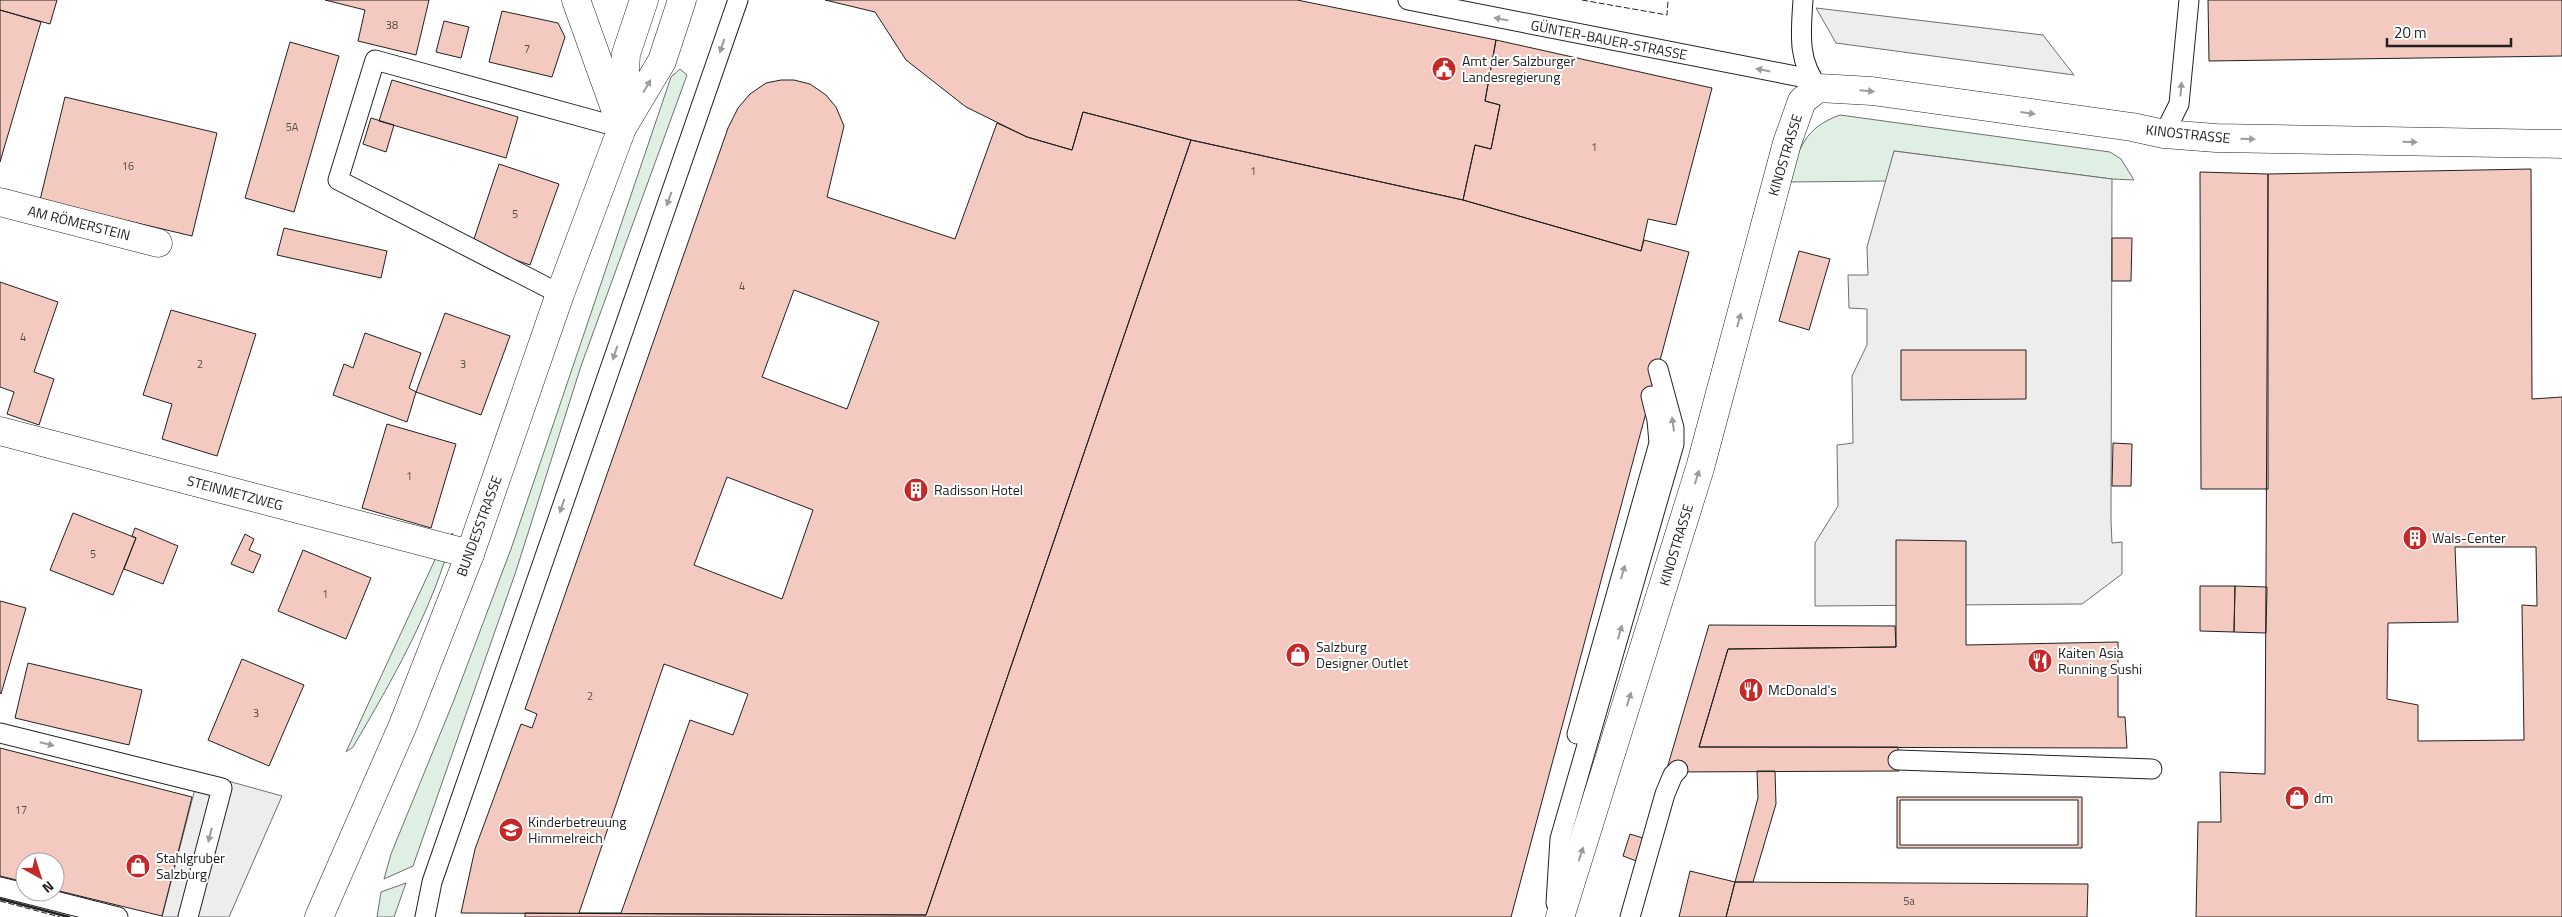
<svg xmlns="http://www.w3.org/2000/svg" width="2562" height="917" viewBox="0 0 2562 917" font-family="'Titillium Web',sans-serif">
<rect width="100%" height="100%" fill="#fff"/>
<path fill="#e0efe3" stroke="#6f6f6f" d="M680 69 687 75 581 366 516 571 413 866 384 879 391 854 454 700 511 549 671 77Z
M1840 115 2110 152 2121 159 2134 180 2112 179 1894 151 1887 181 1789 182C1799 148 1804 128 1840 115Z
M453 533C433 609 393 679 353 747L346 752 445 538Z
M406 883 394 917H377L381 892Z"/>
<path fill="#ededed" stroke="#6f6f6f" d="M1816 8 2043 35 2074 75 1836 43Z
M1894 151 2112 179 2111 521 2112 543 2122 542V574L2082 604 1815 606V543L1838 506 1837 445 1853 443 1852 376 1867 345V309L1849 308 1848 275H1868L1867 247Z
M199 773 282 796 229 917H162Z"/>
<path fill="#f3c9c0" stroke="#222" fill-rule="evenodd" d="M0 0H57L50 24 0 10Z
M325 0H429L416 55 358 41 365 10Z
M825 0H1297L1496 40 1485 101 1500 105 1491 149 1475 145 1463 200 1191 140 1083 112 1072 150 1027 137 966 107 906 60 875 12Z
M2208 0H2562V56L2209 61Z
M0 10 41 22 0 162Z
M502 11 558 23 565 37 552 77 489 62Z
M444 21 469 27 461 58 436 52Z
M1496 40 1712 88 1676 225 1648 219 1641 251 1463 200 1475 145 1491 149 1500 105 1485 101Z
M290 42 339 56 294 212 245 198Z
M392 80 518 117 506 158 379 121Z
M781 80H794L810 84 826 95 836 107 844 126 827 197 955 239 997 123 1027 137 1072 150 1083 112 1191 140 926 915 461 913 475 849 521 724 532 728 537 714 525 709 728 128 738 108 750 94 766 83ZM794 290 879 322 847 409 762 377ZM727 477 813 510 782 599 694 565ZM664 664 748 694 733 735 690 720 621 913H579Z
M65 97 217 133 192 236 40 200Z
M371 118 394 125 386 152 363 144Z
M1191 140 1463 200 1641 251 1644 240 1689 252 1511 917H525V913L926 915Z
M499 164 559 184 530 265 472 245Z
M2531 169 2532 399 2562 397V917H2196L2198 822H2221L2220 772 2265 774 2268 174Z
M2200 172 2268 174V489H2201Z
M284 228 387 251 381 278 277 255Z
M2112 238H2132L2131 281H2112Z
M1799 251 1830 259 1809 330 1779 321Z
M0 282 58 302 34 372 54 379 39 425 7 414 14 392 0 387Z
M171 310 256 334 217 456 162 439 172 404 143 395Z
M445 313 510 336 481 415 416 392Z
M365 333 421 353 409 388 416 392 407 422 333 395 344 364 353 368Z
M1901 350H2026V399L1901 400Z
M387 424 456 444 431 528 362 508Z
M2113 443 2132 444 2131 486H2112Z
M73 513 136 538 113 595 50 570Z
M135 528 178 546 163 584 124 569 136 538 132 536Z
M245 534 254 539 249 550 261 555 253 573 231 564Z
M1896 540 1966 541V645L2118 642V717H2125L2127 748 1699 747 1728 649 1896 647Z
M2455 547H2536L2537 606 2522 605 2524 740 2418 741V705L2387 699 2388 623 2458 622Z
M303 550 371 578 346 639 278 611Z
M2200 586H2235L2234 632 2200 631Z
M2235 586 2267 587 2266 633 2234 632Z
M0 601 26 608 1 694 0 693Z
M1709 625 1895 626 1896 647 1728 649 1699 747H1898L1899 771 1666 772Z
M242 659 304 685 269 766 208 740Z
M28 663 142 690 129 745 15 718Z
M0 748 192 797 162 916 55 890V862H25V882L0 876Z
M1757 771H1775L1776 804 1753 882H1735L1758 798Z
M1897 797H2082V848H1897ZM1900 800H2078V845H1900Z
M1630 834 1646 839 1639 862 1623 856Z
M1690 871 1735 882 1726 917H1679Z
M1735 882 2088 884 2087 917H1726Z"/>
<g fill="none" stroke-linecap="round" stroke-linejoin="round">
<defs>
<path id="lane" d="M1408 0 1811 79
M1803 0C1801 32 1797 60 1818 87
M2164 134 2179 104 2189 0
M560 294 338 180 375 60 622 128
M0 733 222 788 188 917
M1577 734 1659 443 1657 420 1651 396
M1898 760 2152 769
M0 887 118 917
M1556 903 1560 839 1674 444V428L1658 369
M425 917 432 882 738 0
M1630 917 1665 794 1673 775 1678 770"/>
<path id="street" d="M576 0 622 128
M0 202 158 243
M0 431 470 554
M1560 917 1700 468 1787 143 1802 101 1818 88 1872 91 2132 127 2164 134 2216 138 2562 144"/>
<path id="primary" d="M622 124 626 54 644 0
M319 917 403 725 470 554 560 294 622 128 662 61 682 0"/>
</defs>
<use href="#lane" stroke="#222" stroke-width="21"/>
<use href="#street" stroke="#222" stroke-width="29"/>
<use href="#primary" stroke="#222" stroke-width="29"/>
<use href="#lane" stroke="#fff" stroke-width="19"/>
<use href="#street" stroke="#fff" stroke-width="28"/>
<use href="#primary" stroke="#fff" stroke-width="28"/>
<path stroke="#222" stroke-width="1" stroke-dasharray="6 2.5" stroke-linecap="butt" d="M1582 0 1667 15 1668 0
M0 901 60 917"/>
<path stroke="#222" stroke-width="2.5" d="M0 899 69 917"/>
</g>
<defs><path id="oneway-solid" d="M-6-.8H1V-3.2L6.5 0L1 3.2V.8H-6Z" transform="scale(1.25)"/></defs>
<g fill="#9c9c9c">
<use href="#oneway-solid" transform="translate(1501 19) rotate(-169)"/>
<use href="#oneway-solid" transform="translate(722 46) rotate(109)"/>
<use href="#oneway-solid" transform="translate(1763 70) rotate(-169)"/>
<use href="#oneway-solid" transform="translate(647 86) rotate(-60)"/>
<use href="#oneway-solid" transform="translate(2181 89) rotate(-85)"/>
<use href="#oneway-solid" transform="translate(1867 91) rotate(5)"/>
<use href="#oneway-solid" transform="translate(2028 113) rotate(8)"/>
<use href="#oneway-solid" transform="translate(2248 139) rotate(1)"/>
<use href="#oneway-solid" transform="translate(2410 142) rotate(1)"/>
<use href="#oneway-solid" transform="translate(669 199) rotate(109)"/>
<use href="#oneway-solid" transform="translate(1739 320) rotate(-75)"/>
<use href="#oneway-solid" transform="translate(615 353) rotate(109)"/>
<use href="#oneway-solid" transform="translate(1673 424) rotate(-98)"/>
<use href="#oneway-solid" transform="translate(1697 477) rotate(-73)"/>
<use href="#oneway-solid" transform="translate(562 506) rotate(109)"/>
<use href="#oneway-solid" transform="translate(1623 572) rotate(-74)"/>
<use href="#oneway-solid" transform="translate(1620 632) rotate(-74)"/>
<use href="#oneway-solid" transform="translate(1629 699) rotate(-73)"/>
<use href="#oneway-solid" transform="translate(47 744) rotate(14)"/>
<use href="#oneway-solid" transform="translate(210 835) rotate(104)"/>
<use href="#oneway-solid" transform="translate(1581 854) rotate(-72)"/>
</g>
<defs>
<symbol id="civic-disc" viewBox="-11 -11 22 22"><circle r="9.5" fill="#c62828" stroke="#fff"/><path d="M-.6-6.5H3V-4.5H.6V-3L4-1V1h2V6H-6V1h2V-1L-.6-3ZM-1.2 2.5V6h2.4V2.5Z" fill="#fff"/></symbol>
<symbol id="building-disc" viewBox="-11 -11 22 22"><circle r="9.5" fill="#c62828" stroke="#fff"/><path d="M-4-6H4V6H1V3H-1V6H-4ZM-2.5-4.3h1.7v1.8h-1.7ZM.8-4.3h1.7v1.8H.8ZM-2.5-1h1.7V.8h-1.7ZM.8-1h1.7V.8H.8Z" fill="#fff"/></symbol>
<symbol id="shop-disc" viewBox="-11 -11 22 22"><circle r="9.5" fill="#c62828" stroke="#fff"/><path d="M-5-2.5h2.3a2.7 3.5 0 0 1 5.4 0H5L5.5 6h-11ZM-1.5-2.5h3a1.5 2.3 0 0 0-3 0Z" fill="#fff"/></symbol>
<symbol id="restaurant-disc" viewBox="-11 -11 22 22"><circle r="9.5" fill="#c62828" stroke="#fff"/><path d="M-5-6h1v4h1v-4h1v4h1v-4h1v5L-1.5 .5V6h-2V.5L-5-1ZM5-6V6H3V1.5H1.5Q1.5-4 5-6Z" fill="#fff"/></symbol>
<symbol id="school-disc" viewBox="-11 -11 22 22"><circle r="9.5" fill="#c62828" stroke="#fff"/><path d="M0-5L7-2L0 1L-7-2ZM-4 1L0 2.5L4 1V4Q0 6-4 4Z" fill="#fff"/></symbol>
</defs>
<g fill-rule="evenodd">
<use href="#civic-disc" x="1430" y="55" width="28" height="28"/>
<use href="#building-disc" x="902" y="476" width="28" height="28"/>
<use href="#building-disc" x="2401" y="524" width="28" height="28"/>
<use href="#shop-disc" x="1284" y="641" width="28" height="28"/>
<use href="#restaurant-disc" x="2026" y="647" width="28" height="28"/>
<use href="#restaurant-disc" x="1737" y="676" width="28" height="28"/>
<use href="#shop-disc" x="2283" y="784" width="28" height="28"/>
<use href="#school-disc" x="497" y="816" width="28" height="28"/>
<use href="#shop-disc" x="124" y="852" width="28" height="28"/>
</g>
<g text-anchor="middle" stroke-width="4" stroke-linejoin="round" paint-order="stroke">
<g font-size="11" fill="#564c4a">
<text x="392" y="29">38</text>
<text x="527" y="53">7</text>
<text x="292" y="131">5A</text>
<text x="1594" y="151">1</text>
<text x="128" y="170">16</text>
<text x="1253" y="175">1</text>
<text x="515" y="218">5</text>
<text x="742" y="290">4</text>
<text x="23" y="341">4</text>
<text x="200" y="368">2</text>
<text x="463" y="368">3</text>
<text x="409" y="480">1</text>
<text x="93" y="558">5</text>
<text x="325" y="598">1</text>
<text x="590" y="700">2</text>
<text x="256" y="717">3</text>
<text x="21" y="814">17</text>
<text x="1909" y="905">5a</text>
</g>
<g font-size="14" fill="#222" stroke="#fff">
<text transform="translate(1609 40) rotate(11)" y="5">GÜNTER-BAUER-STRASSE</text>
<text transform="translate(2188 134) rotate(6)" y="5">KINOSTRASSE</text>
<text transform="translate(1785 155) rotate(-73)" y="5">KINOSTRASSE</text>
<text transform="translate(79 223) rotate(14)" y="5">AM RÖMERSTEIN</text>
<text transform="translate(235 493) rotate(15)" y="5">STEINMETZWEG</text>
<text transform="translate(479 526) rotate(-70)" y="5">BUNDESSTRASSE</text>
<text transform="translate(1676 545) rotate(-73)" y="5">KINOSTRASSE</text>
</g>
<g font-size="14" fill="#222" stroke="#fff" text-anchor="start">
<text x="1462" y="66">Amt der Salzburger<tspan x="1462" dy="16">Landesregierung</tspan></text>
<text x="934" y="495">Radisson Hotel</text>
<text x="2432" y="543">Wals-Center</text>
<text x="1316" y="652">Salzburg<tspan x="1316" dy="16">Designer Outlet</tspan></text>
<text x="2058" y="658">Kaiten Asia<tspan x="2058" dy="16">Running Sushi</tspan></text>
<text x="1768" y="695">McDonald's</text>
<text x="2314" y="803">dm</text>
<text x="528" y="827">Kinderbetreuung<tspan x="528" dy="16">Himmelreich</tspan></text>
<text x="156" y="863">Stahlgruber<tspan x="156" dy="16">Salzburg</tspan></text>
</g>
</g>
<g transform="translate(40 877) rotate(141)"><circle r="24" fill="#ffffff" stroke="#a7a7a7"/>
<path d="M0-4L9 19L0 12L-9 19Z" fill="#c62828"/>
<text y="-8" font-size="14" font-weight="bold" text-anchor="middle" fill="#222222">N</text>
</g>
<path d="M2387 38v8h124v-8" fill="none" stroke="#222222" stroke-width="2.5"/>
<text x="2394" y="38" font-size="15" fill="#222222" stroke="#ffffff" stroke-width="4" paint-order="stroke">20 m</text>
</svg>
